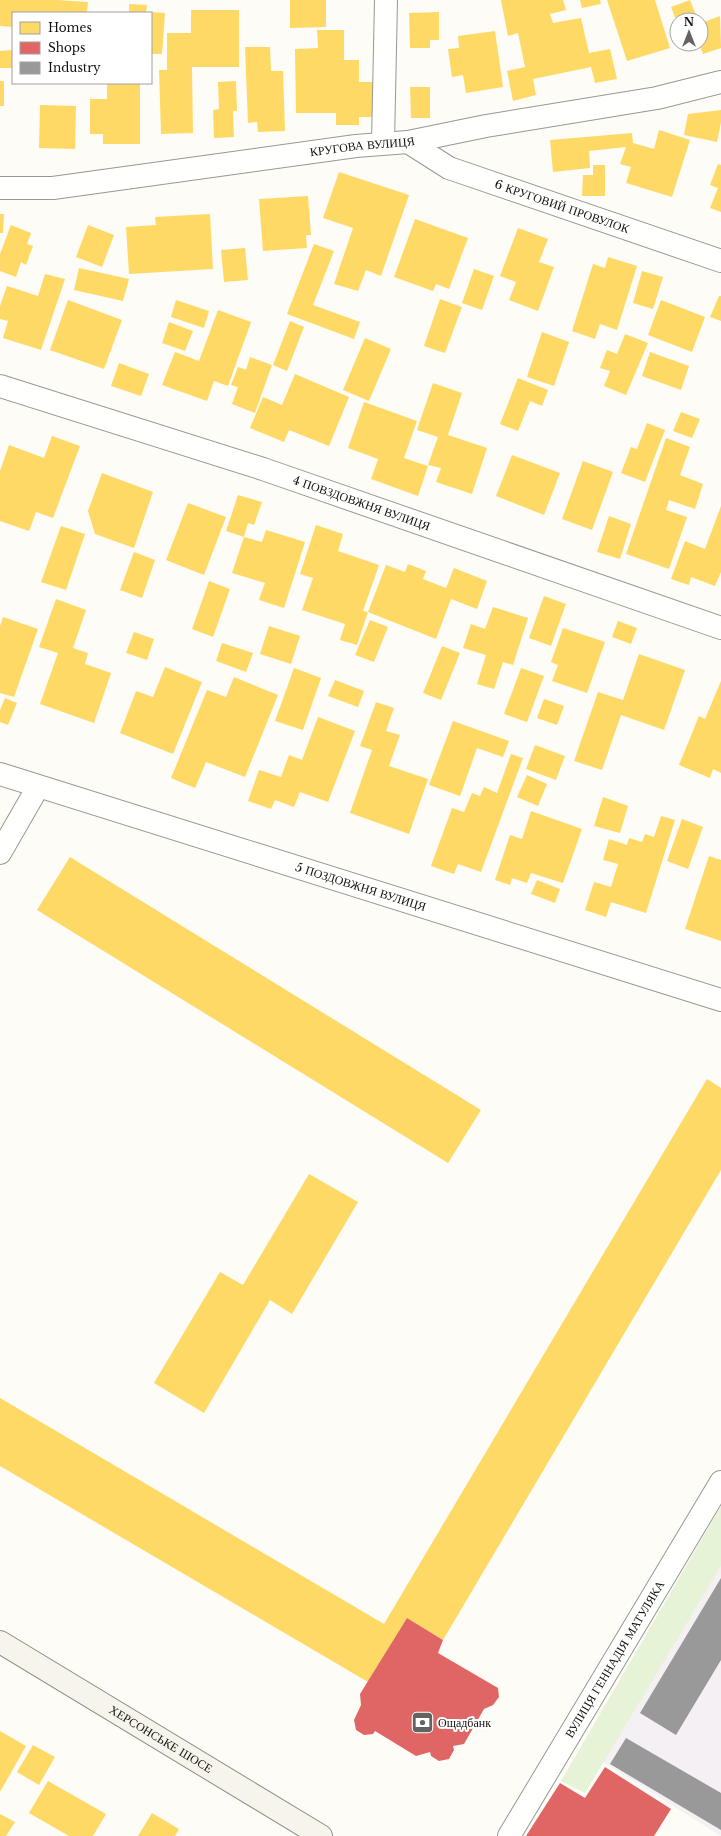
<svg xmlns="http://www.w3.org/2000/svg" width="721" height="1836" viewBox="0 0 721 1836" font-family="'Libre Baskerville',serif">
<rect width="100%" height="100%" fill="#fdfcf7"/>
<path fill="#f5f0f3" d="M721 1566V1836L603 1762Z"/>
<path fill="#e7f3d7" d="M721 1506V1566L585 1793 561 1781Z"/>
<path fill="#ffd966" d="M0 0H58L88 2 87 13H13V27L0 26Z
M290 0H326V27L290 28Z
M501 0H563L566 10 550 14 553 23 581 18 589 53 610 49 617 79 595 83 591 67 533 79 536 95 513 101 507 71 525 67 518 33 508 36Z
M580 0H600L601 4 582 8Z
M607 0H655L670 48 627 61Z
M690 0 698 20H676L671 7Z
M129 4 147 5 146 13H129Z
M191 10H239V67H192L193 133 161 134 159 70H167V33H191Z
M151 12 165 13 162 54H151Z
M439 12V40H430V48H410L409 13Z
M720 16 721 48 703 54 699 44H701V23Z
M317 30H344V60H359V82H376V117H359V125H336V113H296L295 49 318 48Z
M495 31 503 87 466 93 463 75 452 77 448 49 459 48 458 36Z
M245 47H270L271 71H283L285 131 258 132 257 122 248 123Z
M13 50V68H0V51Z
M0 81H4V106H0Z
M236 81 237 111H233L234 137 214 138 213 110 219 109 218 82Z
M107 83H140V144H103V134H90V99H107Z
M410 87H430V118H411Z
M40 105 76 106 75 149 39 148Z
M721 110V122L717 142 684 135 688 114Z
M659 130 690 140 672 197 626 183 631 167 620 164 626 147 589 151 590 168 553 172 550 140 632 133 633 143 654 149Z
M718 164 721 165V212L710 208 718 188 710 185Z
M593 165H605V196H582L583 175H593Z
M339 172 409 195 381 276 366 270 358 291 334 284 353 228 323 218Z
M308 196 311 235H306L307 248 263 251 259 199Z
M0 214H4L3 233H0Z
M210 214 213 269 129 274 126 227 156 225 155 217Z
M415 219 468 238 449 289 436 284 433 291 394 277Z
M11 225 31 233 27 244 33 246 26 265 21 262 16 277 0 271V254Z
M88 225 114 235 102 267 76 257Z
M518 228 548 239 539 262 554 267 538 311 509 300 516 282 500 276Z
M314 244 334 251 313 305 360 322 354 339 287 314Z
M245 248 248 280 224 282 221 250Z
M608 257 637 266 617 330 600 324 595 339 572 331 593 264 605 268Z
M79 268 129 279 123 301 74 290Z
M474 269 494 276 482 310 462 303Z
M642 271 663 277 653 309 633 303Z
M45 274 65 279 41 350 3 338 8 321 0 319V306L7 286 38 296Z
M719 296H721V321L710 317Z
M440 299 462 307 445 353 424 346Z
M68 300 122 320 104 369 50 350Z
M176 300 209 311 204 328 171 317Z
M661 300 705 317 692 352 648 335Z
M218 310 251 322 228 386 214 381 207 401 162 385 175 352 199 361Z
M290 321 304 327 287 371 273 365Z
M169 322 193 331 185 351 162 343Z
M542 332 569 342 554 386 527 377Z
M625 334 648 343 626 395 604 386 610 371 600 368 607 350 617 354Z
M365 338 391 349 369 401 343 390Z
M650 352 689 366 681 390 642 376Z
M250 357 272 365 255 413 232 404 238 387 231 385 238 367 246 370Z
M119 363 149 374 141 396 111 386Z
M295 374 349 397 329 446 289 430 284 442 250 428 263 397 282 405Z
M518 378 548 390 542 406 530 401 518 431 500 424Z
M433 383 462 393 448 435 487 448 472 494 436 482 441 468 428 465 438 437 417 430Z
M364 402 417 421 404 458 428 466 418 496 371 479 378 459 348 448Z
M681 412 700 419 692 438 673 431Z
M647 423 665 430 645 482 621 473 631 447 637 449Z
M52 436 80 446 53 518 36 512 29 531 0 521V471L9 445 44 458Z
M666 438 690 447 680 475 703 484 695 509 669 500 666 510 687 517 669 569 626 554Z
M512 455 560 473 544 515 496 496Z
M583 461 613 472 592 530 562 519Z
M102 473 153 492 134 548 95 534 88 511Z
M238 495 262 502 254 525 248 523 244 537 262 542 266 530 305 542 284 608 259 600 265 583 232 573 244 537 226 531Z
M188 503 226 517 204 575 166 560Z
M721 506V572L715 586 691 577 689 585 671 579 685 541 705 549Z
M609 516 631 524 620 559 597 552Z
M316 525 343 534 338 551 379 565 363 611 368 612 357 645 340 640 345 624 302 610 313 578 300 574Z
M61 526 85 534 66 590 41 582Z
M134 552 155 560 142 598 120 590Z
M408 564 426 571 423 579 446 588 454 568 487 581 477 609 451 599 436 639 368 612 386 565 405 572Z
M209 581 230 589 213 637 192 629Z
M544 596 566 604 551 646 529 638Z
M56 599 86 610 73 648 88 653 85 664 111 673 94 723 40 704 58 653 39 647Z
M493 607 528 618 513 665 503 662 494 689 477 684 486 655 463 648 471 624 485 629Z
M3 617 38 629 14 697 0 693V626Z
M370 620 388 627 374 662 355 655Z
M618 621 637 628 631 644 612 637Z
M269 626 300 636 291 664 260 654Z
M563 628 605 642 587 693 552 681 558 665 551 662Z
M134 632 154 639 147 660 126 653Z
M222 643 253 653 246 672 216 661Z
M442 646 460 653 441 700 423 693Z
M639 654 685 670 664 730 621 715 602 770 574 761 598 692 623 700Z
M165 667 202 682 173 754 120 733 136 691 153 697Z
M294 668 321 678 303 730 275 721Z
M521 668 544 676 527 722 504 714Z
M234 677 278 695 245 777 206 762 195 788 171 778 207 690 226 697Z
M335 680 364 691 358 707 328 696Z
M721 681V773L713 769 710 778 679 765 699 716 705 719Z
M5 698 17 703 8 725 0 722V710Z
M544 699 564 706 557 725 537 718Z
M376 702 394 708 386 731 400 735 389 766 428 779 409 834 350 813 372 750 360 746Z
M318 717 355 731 328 802 300 792 294 807 275 800 271 809 248 801 259 770 281 777 289 755 302 760Z
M453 721 509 741 503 757 477 748 460 796 429 785Z
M535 745 565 756 556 780 526 769Z
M511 754 523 758 481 872 458 864 454 874 431 866 452 808 464 812 472 793 480 796 484 787 497 793Z
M527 775 547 784 538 806 517 797Z
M603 797 628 806 620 833 594 826Z
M531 811 582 829 563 883 531 873 527 883 512 878 510 885 495 880 510 835 522 839Z
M661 816 675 820 646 913 611 902 606 917 585 910 594 882 611 887 618 864 603 860 609 839 627 845 629 838 642 842 645 834 654 837Z
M682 819 703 827 688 869 667 861Z
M709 856 721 860V941L685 929Z
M70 857 481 1110 448 1163 37 910Z
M537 880 560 889 555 903 531 894Z
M707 1079 721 1088V1170L443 1640 407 1618 368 1682 0 1466V1398L384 1624Z
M309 1174 358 1202 292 1314 270 1300 204 1413 154 1383 220 1272 243 1285Z
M0 1731 26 1746 0 1792Z
M33 1745 55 1757 39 1785 17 1772Z
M48 1781 106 1814 93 1836H69L29 1813Z
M152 1813 179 1829 175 1836H138Z
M0 1814 15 1822 6 1836H0Z"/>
<path fill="#e06666" d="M407 1618 443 1640 438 1653 498 1688 499 1697 493 1705 484 1709 464 1744 453 1746 454 1750 449 1759 439 1761 431 1756 430 1752 416 1756 375 1731 373 1734 364 1735 356 1730 354 1720 361 1705 360 1694Z
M605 1767 671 1809 654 1836H526L560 1783 585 1798Z"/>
<path fill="#999" d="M721 1578V1660L676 1735 640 1713Z
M626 1738 721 1793V1830L610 1764Z"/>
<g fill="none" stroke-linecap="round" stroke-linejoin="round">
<defs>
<g id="minor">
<path id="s1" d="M408 142 449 168 721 261"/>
<path d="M383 143 386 0"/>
<path id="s2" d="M0 188H53L356 146 408 142 486 126 657 98 721 82"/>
<path id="s3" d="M0 386 263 469 721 628"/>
<path id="s4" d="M0 774 721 1000"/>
<path d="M0 853 38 787"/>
<path id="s5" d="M509 1836 721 1482"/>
</g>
<g id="secondary">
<path id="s6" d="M0 1642 321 1836"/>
</g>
</defs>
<use href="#minor" stroke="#979795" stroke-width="24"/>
<use href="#secondary" stroke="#8e8d8b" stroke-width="24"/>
<use href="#minor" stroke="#fffffe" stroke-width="22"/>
<use href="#secondary" stroke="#f6f4eb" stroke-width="22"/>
</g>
<defs>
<symbol id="bank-square" viewBox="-11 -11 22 22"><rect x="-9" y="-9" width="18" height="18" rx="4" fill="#646362" stroke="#fff"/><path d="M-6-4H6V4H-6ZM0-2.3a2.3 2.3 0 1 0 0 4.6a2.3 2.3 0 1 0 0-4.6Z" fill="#fff"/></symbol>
</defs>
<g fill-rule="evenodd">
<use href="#bank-square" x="410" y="1710" width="25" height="25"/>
</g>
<g text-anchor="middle" stroke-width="4" stroke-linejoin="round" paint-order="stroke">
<g font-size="12" fill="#111" stroke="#fff">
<text dy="4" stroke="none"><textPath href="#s2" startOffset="365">КРУГОВА ВУЛИЦЯ</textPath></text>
<text dy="4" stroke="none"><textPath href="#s1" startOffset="168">6 КРУГОВИЙ ПРОВУЛОК</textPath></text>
<text dy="4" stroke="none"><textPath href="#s3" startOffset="380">4 ПОВЗДОВЖНЯ ВУЛИЦЯ</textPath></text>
<text dy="4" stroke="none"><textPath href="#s4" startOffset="378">5 ПОЗДОВЖНЯ ВУЛИЦЯ</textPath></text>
<text dy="4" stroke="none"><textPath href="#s5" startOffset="206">ВУЛИЦЯ ГЕННАДІЯ МАТУЛЯКА</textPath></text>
<text dy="4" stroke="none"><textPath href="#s6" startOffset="188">ХЕРСОНСЬКЕ ШОСЕ</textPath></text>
</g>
<g font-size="12" fill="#111" stroke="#fff" text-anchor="start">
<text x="438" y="1727">Ощадбанк</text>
</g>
</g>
<rect x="12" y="12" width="140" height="72" fill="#ffffff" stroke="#a0a0a0"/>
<rect x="20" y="22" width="20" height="12" fill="#ffd966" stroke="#a0a0a0"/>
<text x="48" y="32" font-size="12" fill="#111111">Homes</text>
<rect x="20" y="42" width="20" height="12" fill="#e06666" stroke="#a0a0a0"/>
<text x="48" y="52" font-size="12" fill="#111111">Shops</text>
<rect x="20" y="62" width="20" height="12" fill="#999999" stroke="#a0a0a0"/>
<text x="48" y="72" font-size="12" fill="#111111">Industry</text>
<g transform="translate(689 32)"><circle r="19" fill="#ffffff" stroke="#a0a0a0"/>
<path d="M0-3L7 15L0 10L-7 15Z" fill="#646362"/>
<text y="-6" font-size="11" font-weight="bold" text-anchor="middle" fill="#111111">N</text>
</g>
</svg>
